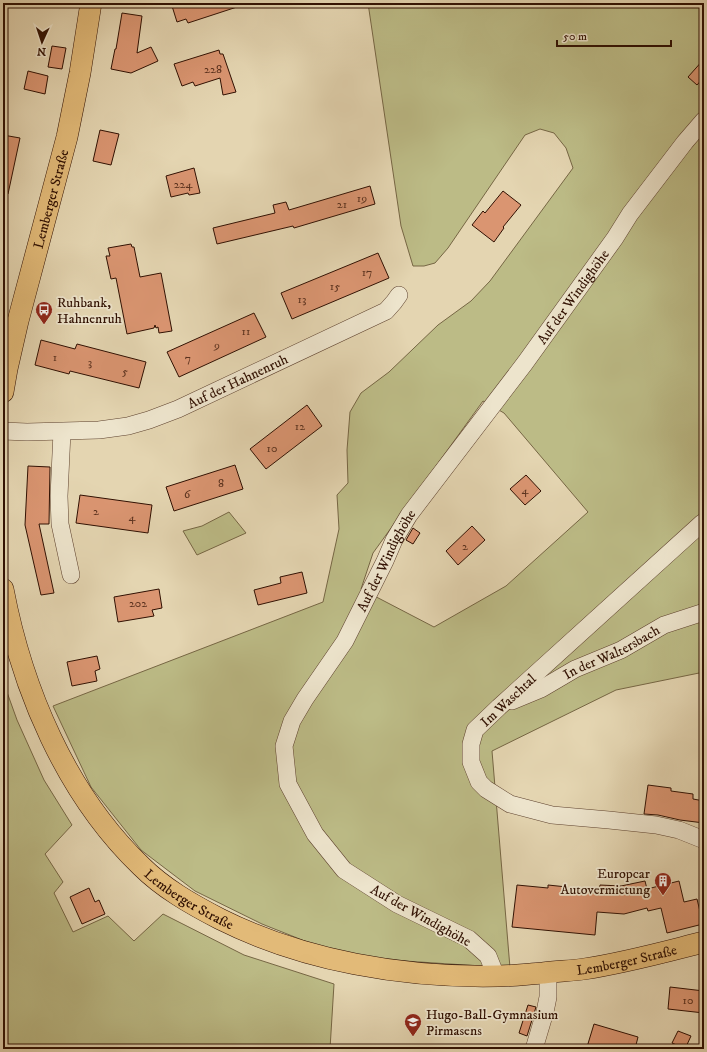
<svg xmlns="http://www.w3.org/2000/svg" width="707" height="1052" viewBox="0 0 707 1052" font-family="'IM FELL DW Pica',serif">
<rect width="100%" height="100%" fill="#e4d5b1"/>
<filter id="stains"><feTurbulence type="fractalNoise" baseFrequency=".005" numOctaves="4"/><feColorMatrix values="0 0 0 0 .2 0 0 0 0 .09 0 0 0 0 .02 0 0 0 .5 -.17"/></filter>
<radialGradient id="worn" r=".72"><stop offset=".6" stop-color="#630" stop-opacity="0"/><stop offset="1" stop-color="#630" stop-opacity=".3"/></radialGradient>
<path fill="#bcbb86" stroke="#766644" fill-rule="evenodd" d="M368 3H704V672L616 690 492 751 510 968 345 957 262 924 195 891 141 850 91 787 53 706 323 602 339 529 337 495 348 483 347 450 350 412 361 393 389 372 438 325 471 301 490 281 573 168 566 148 554 133 540 129 525 135 448 248 435 263 424 266H413L401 226ZM483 401 504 413 588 512 506 586 434 627 361 589 373 553Z
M229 512 246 533 197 555 183 531 202 526Z
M3 681 17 720 44 780 72 825 45 854 63 882 54 893 73 932 108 916 134 941 163 914 244 955 334 984 330 1049H3Z"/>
<path fill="#da9571" stroke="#301002" d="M180 3H240V6L188 23 186 19 177 22 172 6Z
M122 13 142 16 137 53 151 47 158 61 131 73 111 69 115 49H116Z
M52 46 66 48 62 69 48 67Z
M219 50 220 54H223L236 92 223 95 220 78 195 86 193 82 182 86 174 64Z
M704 59V77L697 85 688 77Z
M28 71 48 76 45 94 24 89Z
M100 130 119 134 111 165 93 161Z
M3 135 20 138 8 194 3 193Z
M194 168 200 193 189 195 188 193 171 197 166 176Z
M370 186 375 204 294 228 293 226 217 244 213 228 275 213 273 205 286 202 289 210Z
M503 191 521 205 503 227 504 228 494 242 472 225 483 211 485 213Z
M131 244 132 247H134L140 277 161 273 172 331 159 333 158 327 156 328 155 325 154 328 127 334 116 278 111 279 106 256H110L108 248Z
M378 253 389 278 292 319 281 293Z
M254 313 266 337 179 377 167 352Z
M41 340 75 349 77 344 146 362 139 388 70 371 69 374 35 365Z
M307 405 322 426 266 469 250 449Z
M235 465 243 489 174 511 166 487Z
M28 466 50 467 49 524H39L54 593 41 595 25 525Z
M526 475 541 491 525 505 510 489Z
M80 495 152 505 148 533 76 523Z
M472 526 485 540 458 565 446 551Z
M413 528 420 533 413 544 406 540Z
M302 572 307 593 258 605 254 590 281 583 280 577Z
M159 589 162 608 152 610 154 616 118 622 114 597Z
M97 656 100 669 95 671 97 681 72 686 67 662Z
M648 785 671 788V791L693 794V799L704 801V823L680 820 658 815 644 814Z
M645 881 647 889 679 881 684 902 697 899 703 924 667 933 661 908 648 911 647 908 624 914 597 912 595 935 512 927 517 885 548 888V885L567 887 566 890 599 894 600 885 621 886Z
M89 888 95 902 99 900 105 914 82 924 70 897Z
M670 987 704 991V1013L668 1009Z
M528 1005 536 1007 527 1036 519 1033Z
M594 1024 638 1037 635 1049H595L587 1047Z
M678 1031 691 1036 685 1049 672 1043Z"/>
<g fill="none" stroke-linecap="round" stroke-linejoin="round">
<defs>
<g id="minor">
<path id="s1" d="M3 431 27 432 99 430 128 426 149 420 178 409 386 311 394 302 399 295"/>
<path d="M62 432 59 496 60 524 71 575"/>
<path d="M702 523 499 707 475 730 471 744V762L479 782 486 789 510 804 552 815 609 820 656 825 679 830 704 840"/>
<path id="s2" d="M512 701 541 689 575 669 621 650 664 625 704 612"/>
<path id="s3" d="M496 976 488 956 469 939 397 904 344 870 315 834 288 784 284 746 292 721 305 699 345 641 385 561 394 540 409 515 525 363 615 238 630 214 685 142 704 120"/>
<path d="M534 1049 545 1012 548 997V972"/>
</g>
<g id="major">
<path id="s4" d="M3 392 7 369 18 321 67 137 80 73 91 3"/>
<path id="s5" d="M3 589C22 689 66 794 141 866 163 888 191 904 220 919 304 961 404 978 498 976 513 976 528 974 543 973 557 971 571 971 584 969 625 963 664 952 704 942"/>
</g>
</defs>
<use href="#minor" stroke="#5d412e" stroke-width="18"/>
<use href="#major" stroke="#301002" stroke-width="22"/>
<use href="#minor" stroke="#ede4cc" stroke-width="17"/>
<use href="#major" stroke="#e2ba78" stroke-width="21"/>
</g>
<defs>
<symbol id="bus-pin" viewBox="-11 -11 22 30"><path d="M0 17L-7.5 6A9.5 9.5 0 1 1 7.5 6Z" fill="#8f2418" stroke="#ede4cc"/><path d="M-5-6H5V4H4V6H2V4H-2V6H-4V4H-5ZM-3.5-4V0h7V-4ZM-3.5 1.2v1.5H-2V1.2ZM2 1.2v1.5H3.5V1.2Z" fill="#fff"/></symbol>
<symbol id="building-pin" viewBox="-11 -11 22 30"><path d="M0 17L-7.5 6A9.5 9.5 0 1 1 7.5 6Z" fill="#8f2418" stroke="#ede4cc"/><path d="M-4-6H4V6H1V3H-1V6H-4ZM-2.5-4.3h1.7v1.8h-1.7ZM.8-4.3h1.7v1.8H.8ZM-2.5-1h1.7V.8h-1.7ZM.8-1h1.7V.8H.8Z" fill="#fff"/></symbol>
<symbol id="school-pin" viewBox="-11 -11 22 30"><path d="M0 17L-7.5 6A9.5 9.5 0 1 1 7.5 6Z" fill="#8f2418" stroke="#ede4cc"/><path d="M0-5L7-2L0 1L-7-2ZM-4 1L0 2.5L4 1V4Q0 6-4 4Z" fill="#fff"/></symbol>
</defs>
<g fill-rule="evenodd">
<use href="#bus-pin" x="34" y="300" width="20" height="27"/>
<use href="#building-pin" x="653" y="871" width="20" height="27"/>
<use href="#school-pin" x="403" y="1012" width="20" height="27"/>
</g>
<g text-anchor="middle" stroke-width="3.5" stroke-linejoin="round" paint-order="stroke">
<g font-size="12" fill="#5a311e">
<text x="213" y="73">228</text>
<text x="183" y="188">224</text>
<text x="362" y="202">19</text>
<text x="342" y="208">21</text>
<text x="367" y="276">17</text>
<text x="335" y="290">15</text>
<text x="302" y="303">13</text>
<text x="246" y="335">11</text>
<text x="217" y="349">9</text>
<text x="55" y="361">1</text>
<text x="188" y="362">7</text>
<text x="90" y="366">3</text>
<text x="125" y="375">5</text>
<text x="300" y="430">12</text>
<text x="272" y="452">10</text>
<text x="221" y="487">8</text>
<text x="525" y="494">4</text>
<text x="187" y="498">6</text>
<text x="96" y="515">2</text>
<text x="132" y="521">4</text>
<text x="465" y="550">2</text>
<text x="138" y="607">202</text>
<text x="688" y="1004">10</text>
</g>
<g font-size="14" fill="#301002" stroke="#ede4cc">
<text dy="5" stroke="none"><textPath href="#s4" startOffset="199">Lemberger Straße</textPath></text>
<text dy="5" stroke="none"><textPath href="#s3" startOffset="868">Auf der Windighöhe</textPath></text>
<text dy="5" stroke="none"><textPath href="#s1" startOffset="244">Auf der Hahnenruh</textPath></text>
<text dy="5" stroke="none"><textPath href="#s3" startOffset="544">Auf der Windighöhe</textPath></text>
<text dy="5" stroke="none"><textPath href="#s2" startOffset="111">In der Waltersbach</textPath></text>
<text transform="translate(508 700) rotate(-43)" y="5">Im Waschtal</text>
<text dy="5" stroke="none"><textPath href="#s5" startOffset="373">Lemberger Straße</textPath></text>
<text transform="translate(421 915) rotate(29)" y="5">Auf der Windighöhe</text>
<text dy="5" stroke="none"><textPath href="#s5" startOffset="826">Lemberger Straße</textPath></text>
</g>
<g font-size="14" fill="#301002" stroke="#ede4cc" text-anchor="start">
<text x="57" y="307">Ruhbank,<tspan x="57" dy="16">Hahnenruh</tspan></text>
<text x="650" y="878" text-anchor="end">Europcar<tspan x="650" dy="16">Autovermietung</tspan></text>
<text x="426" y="1019">Hugo-Ball-Gymnasium<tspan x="426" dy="16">Pirmasens</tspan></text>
</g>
</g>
<rect width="707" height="1052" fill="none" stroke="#e4d5b1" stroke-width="16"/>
<rect x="4" y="4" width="699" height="1044" fill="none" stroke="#301002" stroke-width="2"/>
<rect x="8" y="8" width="691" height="1036" fill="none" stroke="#301002"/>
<g transform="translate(42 42) rotate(183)" stroke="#ede4cc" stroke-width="3" paint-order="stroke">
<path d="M0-3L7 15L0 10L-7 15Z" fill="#301002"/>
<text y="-6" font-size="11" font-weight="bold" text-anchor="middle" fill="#301002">N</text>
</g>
<path d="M557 40v6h114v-6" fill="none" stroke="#301002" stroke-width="2"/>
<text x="563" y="40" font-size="12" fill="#301002" stroke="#ede4cc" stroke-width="3" paint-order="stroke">50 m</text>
<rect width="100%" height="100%" filter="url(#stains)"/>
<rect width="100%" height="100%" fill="url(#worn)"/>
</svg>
